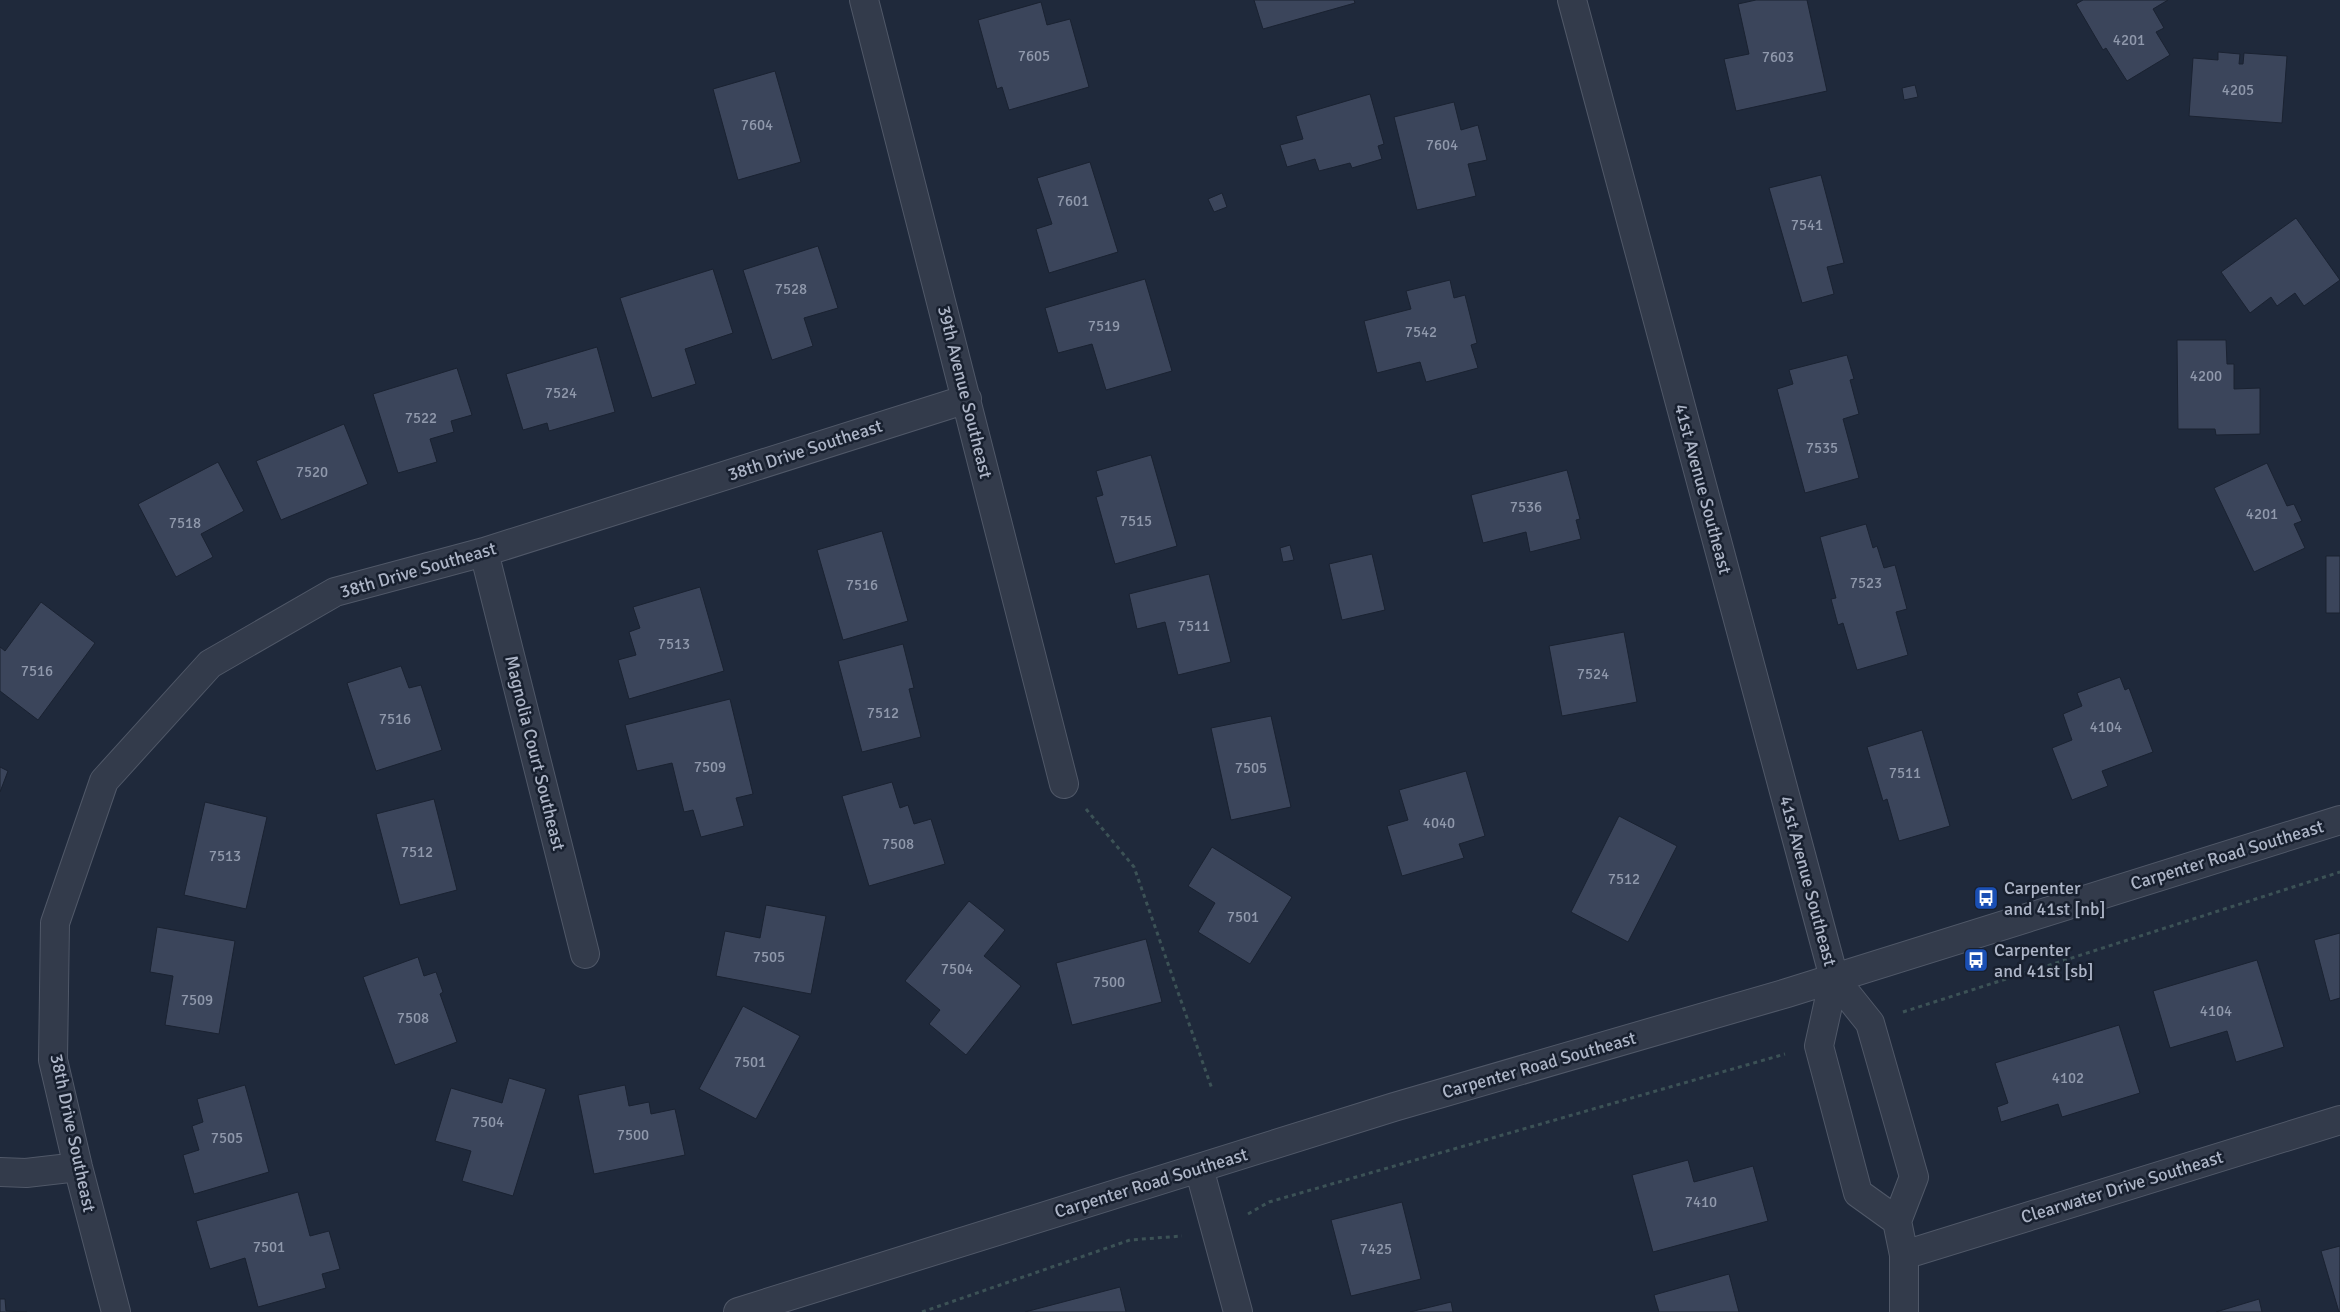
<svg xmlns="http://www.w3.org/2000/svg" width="2340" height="1312" viewBox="0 0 2340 1312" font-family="Signika,sans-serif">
<rect width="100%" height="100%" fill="#1f293b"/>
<path fill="#3b455b" stroke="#1a2231" d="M1254 0H1354L1355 3 1263 29Z
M1756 0H1807L1827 91 1736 111 1724 59 1749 54 1738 4Z
M2083 0H2168L2153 9 2164 28 2156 32 2170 55 2127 81 2106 48 2103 50 2076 4Z
M1041 2 1047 25 1070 19 1089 87 1009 110 1002 87 997 89 978 20Z
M2218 52 2240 54 2239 64H2243L2244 53 2287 56 2282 123 2189 116 2193 58 2218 60Z
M775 71 801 162 738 180 713 89Z
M1915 85 1918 97 1904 100 1902 88Z
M1370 94 1384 144 1378 146 1382 159 1352 168 1350 163 1319 171 1315 159 1287 167 1280 145 1303 139 1296 116Z
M1454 102 1461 130 1478 125 1487 160 1468 164 1476 196 1417 210 1394 117Z
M1090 162 1118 252 1049 273 1036 229 1052 224 1037 178Z
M1821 175 1844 263 1827 267 1834 294 1802 303 1769 188Z
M1222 193 1227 207 1214 212 1208 199Z
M2296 218 2340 280 2304 306 2295 293 2277 306 2271 297 2250 313 2221 272Z
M818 246 838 308 804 318 813 346 772 360 743 270Z
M713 269 733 333 685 349 696 384 652 398 620 298Z
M1145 279 1172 371 1106 390 1092 344 1058 353 1045 308Z
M1450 280 1454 298 1465 295 1477 343 1471 345 1478 368 1426 382 1420 362 1377 373 1364 321 1411 309 1406 291Z
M2177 340H2226L2227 364H2234V389L2260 388V434L2216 435 2215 429H2178Z
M597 347 615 412 549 431 547 423 523 430 506 374Z
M1847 355 1854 379 1850 380 1859 414 1843 419 1859 478 1805 493 1777 389 1793 384 1789 370Z
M457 368 472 415 451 421 454 432 430 439 437 462 398 473 373 394Z
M344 424 368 484 281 520 256 461Z
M1151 455 1177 546 1115 564 1096 497 1103 495 1096 471Z
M218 462 244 511 201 534 213 557 176 577 138 504Z
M2267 463 2287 506 2294 504 2302 521 2294 524 2305 548 2254 572 2214 488Z
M1567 470 1580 519 1576 520 1581 539 1530 552 1526 532 1483 543 1471 495Z
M1866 524 1873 548 1877 546 1884 568 1895 565 1907 609 1896 612 1908 655 1857 670 1843 623 1838 625 1831 599 1836 598 1820 537Z
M882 531 908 621 843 640 817 550Z
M1290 545 1294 560 1283 562 1280 548Z
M1372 554 1385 610 1342 620 1329 564Z
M2326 556H2340V613H2326Z
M1209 574 1231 662 1178 675 1165 622 1137 629 1129 594Z
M700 587 724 671 629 699 618 660 636 655 629 632 640 628 633 607Z
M41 602 95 643 38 720 0 691V647L5 651Z
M1624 632 1637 702 1562 716 1549 646Z
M903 644 914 688 909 689 921 737 862 752 838 661Z
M401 666 409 688 421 685 442 750 376 771 347 683Z
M2120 677 2125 690 2129 688 2153 752 2102 771 2108 786 2072 800 2052 748 2072 740 2063 714 2082 706 2077 693Z
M730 699 753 794 736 798 744 826 701 837 693 810 684 812 672 763 637 771 625 725Z
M1271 716 1291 807 1231 820 1211 728Z
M1922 730 1950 826 1899 841 1887 799 1883 801 1867 747Z
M0 767 8 771 0 792Z
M1466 771 1485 836 1459 844 1464 858 1402 876 1387 826 1408 820 1399 790Z
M892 782 900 808 908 805 914 824 931 819 945 864 869 886 842 796Z
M434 799 457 890 400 905 376 814Z
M205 802 267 817 246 909 184 895Z
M1619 816 1677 846 1628 942 1571 912Z
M1212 847 1292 897 1250 964 1198 932 1215 903 1188 886Z
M969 901 1005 930 984 956 1021 986 966 1055 929 1024 940 1010 905 981Z
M766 905 826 916 811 994 716 976 725 931 760 938Z
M157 927 235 941 219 1034 165 1025 173 976 150 972Z
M2340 933V998L2330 1001 2314 940Z
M1146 939 1162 1002 1072 1025 1056 963Z
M418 957 424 976 436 972 443 992 440 994 457 1042 395 1065 363 977Z
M2257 960 2284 1047 2236 1062 2227 1031 2170 1048 2153 991Z
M743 1006 800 1036 756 1119 699 1089Z
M2119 1025 2140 1093 2062 1117 2058 1104 2001 1122 1997 1107 2008 1103 1995 1063Z
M509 1078 546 1089 513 1196 462 1181 471 1151 435 1141 451 1088 502 1103Z
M245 1085 269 1172 194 1194 183 1155 199 1150 192 1126 203 1122 197 1099Z
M625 1085 629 1106 649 1102 651 1114 675 1109 685 1155 594 1174 578 1095Z
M1688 1160 1694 1182 1753 1166 1768 1221 1653 1252 1632 1175Z
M298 1192 310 1236 329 1231 340 1269 322 1274 326 1288 258 1307 245 1258 210 1269 196 1221Z
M1402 1202 1421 1279 1351 1296 1331 1220Z
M2340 1246V1312H2339L2321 1251Z
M1729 1274 1739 1312H1659L1654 1295Z
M1120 1287 1126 1312H1025Z
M0 1299H5L6 1311 27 1312H0Z
M2259 1299 2262 1312H2216Z
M1451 1302 1453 1312H1410Z"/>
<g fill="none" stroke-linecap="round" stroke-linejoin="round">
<defs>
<path id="minor" d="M864 0 1064 784
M1572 0 1834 978 1870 1023 1914 1177 1897 1221 1904 1255V1312
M484 552 585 954
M1834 978 1819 1046 1858 1193 1897 1221
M1199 1168 1238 1312
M0 1172 26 1173 78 1167
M1904 1255 2340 1120
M116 1312 78 1167 53 1060 55 923 104 781 210 664 335 592 484 552 967 399
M738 1312 1394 1107 1787 993 2340 820"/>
</defs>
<use href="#minor" stroke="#505868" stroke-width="30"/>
<path stroke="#3c5256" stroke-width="3" stroke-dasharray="4 4" stroke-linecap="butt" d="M1086 809 1134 867 1212 1089
M1903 1012 2340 872
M1248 1214 1269 1202 1785 1054
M922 1312 1130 1240 1182 1236"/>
<use href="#minor" stroke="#333b4b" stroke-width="28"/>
</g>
<defs>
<symbol id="bus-square" viewBox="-11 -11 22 22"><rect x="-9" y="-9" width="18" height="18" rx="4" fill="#1a4fb4" stroke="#18202f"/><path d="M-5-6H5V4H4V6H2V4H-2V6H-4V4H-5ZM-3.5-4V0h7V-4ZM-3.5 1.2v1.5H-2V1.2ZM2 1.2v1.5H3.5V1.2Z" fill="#fff"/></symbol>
</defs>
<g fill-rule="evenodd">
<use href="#bus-square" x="1972" y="884" width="28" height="28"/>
<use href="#bus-square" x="1962" y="946" width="28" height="28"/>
</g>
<g text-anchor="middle" stroke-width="5" stroke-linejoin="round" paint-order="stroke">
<g font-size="15" fill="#9099ac">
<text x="2129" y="45">4201</text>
<text x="1034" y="61">7605</text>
<text x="1778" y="62">7603</text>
<text x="2238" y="95">4205</text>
<text x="757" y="130">7604</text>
<text x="1442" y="150">7604</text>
<text x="1073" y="206">7601</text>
<text x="1807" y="230">7541</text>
<text x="791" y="294">7528</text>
<text x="1104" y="331">7519</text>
<text x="1421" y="337">7542</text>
<text x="2206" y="381">4200</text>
<text x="561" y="398">7524</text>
<text x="421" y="423">7522</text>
<text x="1822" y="453">7535</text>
<text x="312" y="477">7520</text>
<text x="1526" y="512">7536</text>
<text x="2262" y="519">4201</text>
<text x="1136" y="526">7515</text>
<text x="185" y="528">7518</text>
<text x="1866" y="588">7523</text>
<text x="862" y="590">7516</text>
<text x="1194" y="631">7511</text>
<text x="674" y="649">7513</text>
<text x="37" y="676">7516</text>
<text x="1593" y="679">7524</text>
<text x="883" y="718">7512</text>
<text x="395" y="724">7516</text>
<text x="2106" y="732">4104</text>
<text x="710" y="772">7509</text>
<text x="1251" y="773">7505</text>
<text x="1905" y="778">7511</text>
<text x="1439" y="828">4040</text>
<text x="898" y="849">7508</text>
<text x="417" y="857">7512</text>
<text x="225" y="861">7513</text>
<text x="1624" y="884">7512</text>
<text x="1243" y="922">7501</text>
<text x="769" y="962">7505</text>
<text x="957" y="974">7504</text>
<text x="1109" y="987">7500</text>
<text x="197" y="1005">7509</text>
<text x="2216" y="1016">4104</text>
<text x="413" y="1023">7508</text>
<text x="750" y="1067">7501</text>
<text x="2068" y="1083">4102</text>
<text x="488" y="1127">7504</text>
<text x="633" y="1140">7500</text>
<text x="227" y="1143">7505</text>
<text x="1701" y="1207">7410</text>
<text x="269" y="1252">7501</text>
<text x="1376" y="1254">7425</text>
</g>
<g font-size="18" fill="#adb5c7" stroke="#18202f">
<text transform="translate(965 392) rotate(76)" y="6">39th Avenue Southeast</text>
<text transform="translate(805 450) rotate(-18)" y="6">38th Drive Southeast</text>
<text transform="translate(1703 489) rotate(75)" y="6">41st Avenue Southeast</text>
<text transform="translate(418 570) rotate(-16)" y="6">38th Drive Southeast</text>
<text transform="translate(535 753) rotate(76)" y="6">Magnolia Court Southeast</text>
<text transform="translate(2227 855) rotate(-17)" y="6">Carpenter Road Southeast</text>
<text transform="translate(1808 881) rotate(75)" y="6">41st Avenue Southeast</text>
<text transform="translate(1539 1065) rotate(-16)" y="6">Carpenter Road Southeast</text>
<text transform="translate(73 1133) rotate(78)" y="6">38th Drive Southeast</text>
<text transform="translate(1151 1183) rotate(-17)" y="6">Carpenter Road Southeast</text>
<text transform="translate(2122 1187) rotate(-17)" y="6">Clearwater Drive Southeast</text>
</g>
<g font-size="18" fill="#adb5c7" stroke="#18202f" text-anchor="start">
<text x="2004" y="894">Carpenter<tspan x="2004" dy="21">and 41st [nb]</tspan></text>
<text x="1994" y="956">Carpenter<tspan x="1994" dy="21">and 41st [sb]</tspan></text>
</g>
</g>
</svg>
